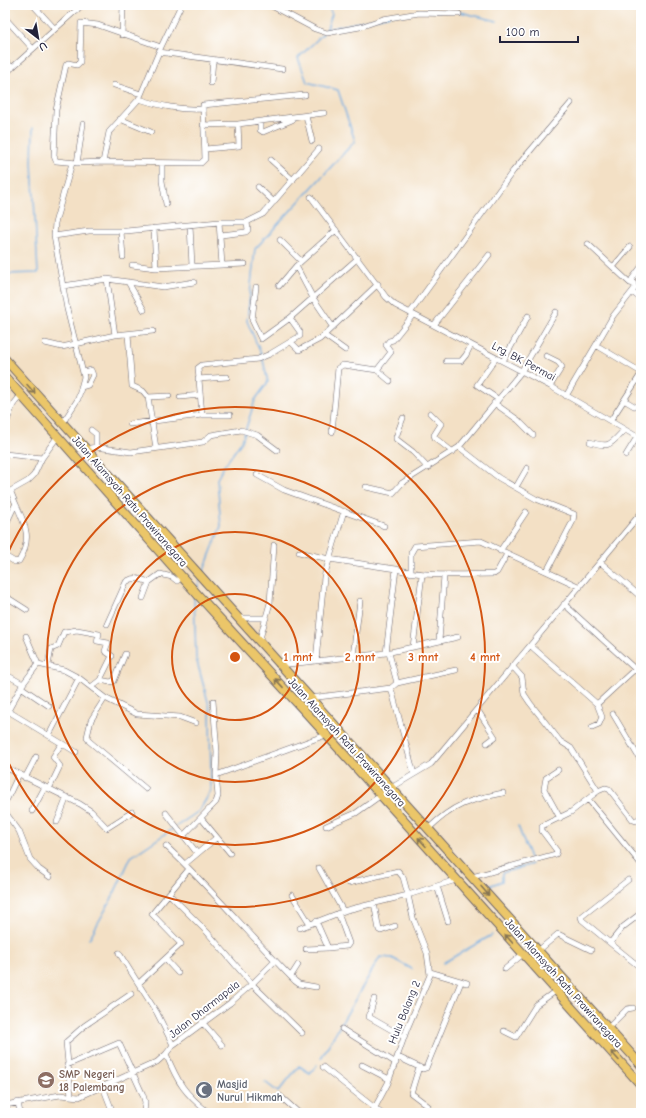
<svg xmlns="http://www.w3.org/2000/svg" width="646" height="1118" viewBox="0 0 646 1118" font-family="'Comic Neue',sans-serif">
<rect width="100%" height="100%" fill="#fff"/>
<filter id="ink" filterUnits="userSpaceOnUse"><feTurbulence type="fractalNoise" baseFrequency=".025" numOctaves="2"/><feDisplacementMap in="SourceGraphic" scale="8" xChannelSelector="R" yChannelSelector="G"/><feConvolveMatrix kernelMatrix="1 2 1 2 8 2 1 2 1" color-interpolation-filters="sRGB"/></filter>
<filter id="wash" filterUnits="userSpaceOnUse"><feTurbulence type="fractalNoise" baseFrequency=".012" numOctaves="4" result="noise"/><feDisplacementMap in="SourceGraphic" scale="16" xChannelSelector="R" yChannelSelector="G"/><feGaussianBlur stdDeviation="0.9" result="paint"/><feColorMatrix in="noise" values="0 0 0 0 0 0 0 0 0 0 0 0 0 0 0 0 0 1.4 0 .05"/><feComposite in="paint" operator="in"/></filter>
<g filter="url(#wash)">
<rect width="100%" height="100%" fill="#f3e0c5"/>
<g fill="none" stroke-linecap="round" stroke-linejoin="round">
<path stroke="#6daadf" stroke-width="1.5" d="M424 11H448
M460 12 497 21
M328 29 390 15
M326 31 332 14 327 5
M5 274 38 273 32 162 33 128
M203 573 221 526 217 479 224 466 242 441 255 400 268 382 262 356 247 321 255 249 355 141 338 90 307 82 298 58 323 34
M197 588 200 580
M518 826 530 858
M491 893 489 886 502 881V873L532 864
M89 939 112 898 131 857 199 811 211 791 210 709 196 658 194 595
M443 963 492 935
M321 1058 380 957 392 958 412 969
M265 1082 278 1092 299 1066 310 1073 317 1065"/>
</g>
</g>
<g filter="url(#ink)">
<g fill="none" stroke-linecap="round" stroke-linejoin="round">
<defs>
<path id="minor" d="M33 5 55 29
M73 5 77 10
M270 5 315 29 327 33 360 27 383 19 419 13 459 14
M5 18 33 49
M122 35 123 5
M161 47 98 25 81 23 80 62 77 65 68 63 66 65 56 110 54 156 56 161 77 163 103 162 201 163 205 159 203 105 305 95
M159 52 282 69
M5 60 12 68
M5 74 82 5
M211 83 213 60
M114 85 141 94
M139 99C161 106 179 110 202 109
M306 116 312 141
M120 119 151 132
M260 122V130L263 132 292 120
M203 125 238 124 324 113
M205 149 239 146 238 124
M271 160 293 180
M103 162 109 132 139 99 161 47 181 5
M77 163 83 124
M162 163V181L166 204
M258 187 274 202
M311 197 386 297 395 305 550 386 641 439
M219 222 222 265
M190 225 192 266
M154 228 156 268
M121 231 123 257
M221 235 246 232 248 230 247 222
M54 236 89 231H126L219 222H247L263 214 319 149
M280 240 301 261
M588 244 630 283 634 284
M132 265 156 268 245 264
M296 266 313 298 332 326
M613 267 630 247
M107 279 115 335
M128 282 144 310
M63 286 107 279 163 287 194 282
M279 286 296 266 336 230
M256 287 252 320 261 339 290 318 358 258
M632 292 641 299
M410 313 513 171 571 103
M434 325 489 255
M128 334 132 386 143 391 148 397 156 448
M324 335 345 350
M291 342 299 350 320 339 378 284
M45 343 62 347 115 335 153 331
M596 345 641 372
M546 356 558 362 562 367 550 386
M496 358 477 385 498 399
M446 361H461L466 355 471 345
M503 361 528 316
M198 379 227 377
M390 381 377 370 391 352 386 345 389 341 393 340 413 315
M81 387 88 385 93 375 91 370 84 372
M566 396 613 316 635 288 632 279 641 267
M148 397 169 396
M180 397 200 395
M624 400 634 406
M494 403 518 420 533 435
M430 413 441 424 434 435 435 438 453 452
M202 415H230
M403 418 396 437V439L413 452 428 468
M611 420 641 374
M62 424 78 399 84 377 67 309 54 236 55 223 72 163
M130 424 202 415 198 368 202 365 258 359 270 354 300 336V332L290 318
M5 426 13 405 21 395
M91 430 96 434V447
M332 432 338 368 343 365 377 370
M590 442C610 448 610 445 624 430
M459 447 499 478 536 499 574 514 573 521 547 571
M85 449 96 447 131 452 203 442 211 435 241 430 257 435 277 450
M5 454 42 458
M626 455 637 437
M257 475 284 490 384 526
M366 487 393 493 402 483 459 447 521 372 556 312
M516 487 527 468
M5 494 28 481 34 475 42 458 58 436
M5 526 15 505
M500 551 526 512
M299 552 329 559 396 569 386 653
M5 556 15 562 19 561C36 533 20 518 11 492
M600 562 641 597
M396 569C428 578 461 574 494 574L497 572 507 554
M411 573V553L415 546 481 541 580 587
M5 596 27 610
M143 598 149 582
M564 604 635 669 641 676
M237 618H266
M107 624 126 582C134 576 140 579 149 582L160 574 172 577 177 581 182 577
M26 636 38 664
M439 641 444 576
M259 642 270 603 274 545
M531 646 597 704 635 669
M413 647 422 575
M389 653 397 683 391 688 414 774
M353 656 360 601
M316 661 324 577 344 511
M48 665 51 649 58 646 64 632 77 630 99 634 97 641 108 643 105 651 112 656 100 680
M280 665 386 653 458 637
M512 666 522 677 524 694 530 703 560 741 571 748 598 791 605 788 609 789 633 820 636 821 641 817
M5 674 23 684
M397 683 456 670
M21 687 49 706
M91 687 100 680 110 682 114 681 125 654
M105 698 91 720 87 737 89 741 146 789
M310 698 391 688
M213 701 217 752 216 775
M477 709 495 737 487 743
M8 711 76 752
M613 714 641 761
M5 716 23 684 38 664 64 670 79 678
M592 727 599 724 602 717 597 704
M49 735 79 678 105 698 137 714 180 717 196 723
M5 767 80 804 91 811 107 828 132 812
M558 770 546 778 544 789 560 818
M25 778 36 757
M49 789 60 766 53 757 60 746
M7 799 19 774
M588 799 641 864
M32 811 45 787
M5 812 19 831 30 859 39 869 50 877
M166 813 197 853
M201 818 230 853
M57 822 67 797
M326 826 356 813 391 788 431 764 641 513
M428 829C454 804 469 800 503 793
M183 836 216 802 218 796 216 775 326 735
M166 846C212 889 251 937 295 981L299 984 316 987
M185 864 216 838
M319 868 343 911
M472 877 556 854 557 851 542 831V826L571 812 598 791
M437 886 448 921
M169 894 207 932 252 984 302 1033
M292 895 310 924
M374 903 379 930 381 931 395 926
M640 914 623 927 610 943 641 968
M316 921 328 948 347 946 349 943 338 913
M300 928 347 910 408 895 403 877 398 871 349 883
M610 943 582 920 581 917 628 880
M306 949 328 948
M538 951 558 934 591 950
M119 953 157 1013 173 1045
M166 960 178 973
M505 969 523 954
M430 972 467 983
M291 976 298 965
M139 983 181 944 152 914 189 869
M374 999 369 1017 404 1037
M202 1022 222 1045
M608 1028 627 1009 633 1008
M342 1029 396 1063
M504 1031 516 1037 536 1005 557 990
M166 1054C178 1083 184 1093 209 1113
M398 1057 423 1069 426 1068 461 982
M67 1065 119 1043 143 1095 145 1102 144 1113
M362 1065 389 1079
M323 1067 381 1113
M419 1067 411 1093 428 1106
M103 1087 113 1113
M71 1096 66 1042 84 1026 131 994
M280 1096 299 1113
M18 1102 20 1113
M5 1105 60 1095 79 1097 157 1062 166 1054 173 1045 230 1003 252 984 275 961
M372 1113 388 1083 407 1029 430 975 427 953 413 918 408 895 456 880"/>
<path id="trunk" d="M5 359 641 1065
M5 377 198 595 333 742 641 1085"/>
</defs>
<use href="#minor" stroke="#6b646b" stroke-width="6"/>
<use href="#trunk" stroke="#6b646b" stroke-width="10"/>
<use href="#minor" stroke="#fff" stroke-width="5"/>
<use href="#trunk" stroke="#ebc669" stroke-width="8"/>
</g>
<defs><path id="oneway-shaft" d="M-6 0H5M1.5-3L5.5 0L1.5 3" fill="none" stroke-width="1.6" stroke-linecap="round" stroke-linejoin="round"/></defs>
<g stroke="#867452">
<use href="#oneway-shaft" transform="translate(31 389) rotate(48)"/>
<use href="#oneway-shaft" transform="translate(279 683) rotate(-133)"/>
<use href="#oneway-shaft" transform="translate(422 842) rotate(-132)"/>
<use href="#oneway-shaft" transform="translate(485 891) rotate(49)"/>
<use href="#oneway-shaft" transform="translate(509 939) rotate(-132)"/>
<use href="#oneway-shaft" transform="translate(615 1056) rotate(-132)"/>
</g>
</g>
<g fill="none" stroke="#d45411" stroke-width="2">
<circle cx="235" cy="657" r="63"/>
<circle cx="235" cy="657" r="125"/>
<circle cx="235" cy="657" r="188"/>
<path d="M6 557A250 250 0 1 1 6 757"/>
</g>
<defs>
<symbol id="school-disc" viewBox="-11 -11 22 22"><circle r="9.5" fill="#8d6e63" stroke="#fff"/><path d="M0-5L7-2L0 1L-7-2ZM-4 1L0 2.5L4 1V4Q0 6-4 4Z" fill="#fff"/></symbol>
<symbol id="mosque-disc" viewBox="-11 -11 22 22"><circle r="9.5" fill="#6b7280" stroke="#fff"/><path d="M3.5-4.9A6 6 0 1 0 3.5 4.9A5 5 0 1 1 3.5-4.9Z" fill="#fff"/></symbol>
</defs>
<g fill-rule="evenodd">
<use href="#school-disc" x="36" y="1070" width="20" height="20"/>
<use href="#mosque-disc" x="194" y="1080" width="20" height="20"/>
</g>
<g text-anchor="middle" stroke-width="4" stroke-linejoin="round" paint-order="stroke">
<g font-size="11" fill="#22223b" stroke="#fff">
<text transform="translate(524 361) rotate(28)" y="4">Lrg. BK Permai</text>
<text transform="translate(130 501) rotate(49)" y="4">Jalan Alamsyah Ratu Prawiranegara</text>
<text transform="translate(347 742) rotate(48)" y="4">Jalan Alamsyah Ratu Prawiranegara</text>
<text transform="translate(564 983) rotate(48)" y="4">Jalan Alamsyah Ratu Prawiranegara</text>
<text transform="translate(204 1009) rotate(-38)" y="4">Jalan Dharmapala</text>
<text transform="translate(404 1012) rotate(-68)" y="4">Hulu Balang 2</text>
</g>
<g font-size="11" font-weight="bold" fill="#785e54" stroke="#fff" text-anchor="start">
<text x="59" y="1078">SMP Negeri<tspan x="59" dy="13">18 Palembang</tspan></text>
</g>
<g font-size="11" font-weight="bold" fill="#5b616d" stroke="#fff" text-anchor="start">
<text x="217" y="1088">Masjid<tspan x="217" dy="13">Nurul Hikmah</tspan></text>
</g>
</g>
<circle cx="235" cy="657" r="6" fill="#d45411" stroke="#fff" stroke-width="2"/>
<g font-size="12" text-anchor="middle" font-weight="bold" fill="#d45411" stroke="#fff" stroke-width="4" stroke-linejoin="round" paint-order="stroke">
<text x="298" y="661">1 mnt</text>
<text x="360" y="661">2 mnt</text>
<text x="423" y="661">3 mnt</text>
<text x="485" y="661">4 mnt</text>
</g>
<rect width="646" height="1118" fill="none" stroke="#fff" stroke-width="20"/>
<g transform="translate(38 38) rotate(149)" stroke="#ffffff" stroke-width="3" paint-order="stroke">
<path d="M0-3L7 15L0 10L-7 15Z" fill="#22223b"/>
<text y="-6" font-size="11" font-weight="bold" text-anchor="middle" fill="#22223b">U</text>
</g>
<path d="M500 36v6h78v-6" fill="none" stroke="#22223b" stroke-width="2"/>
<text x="506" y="36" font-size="12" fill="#22223b" stroke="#ffffff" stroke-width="3" paint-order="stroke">100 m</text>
</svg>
